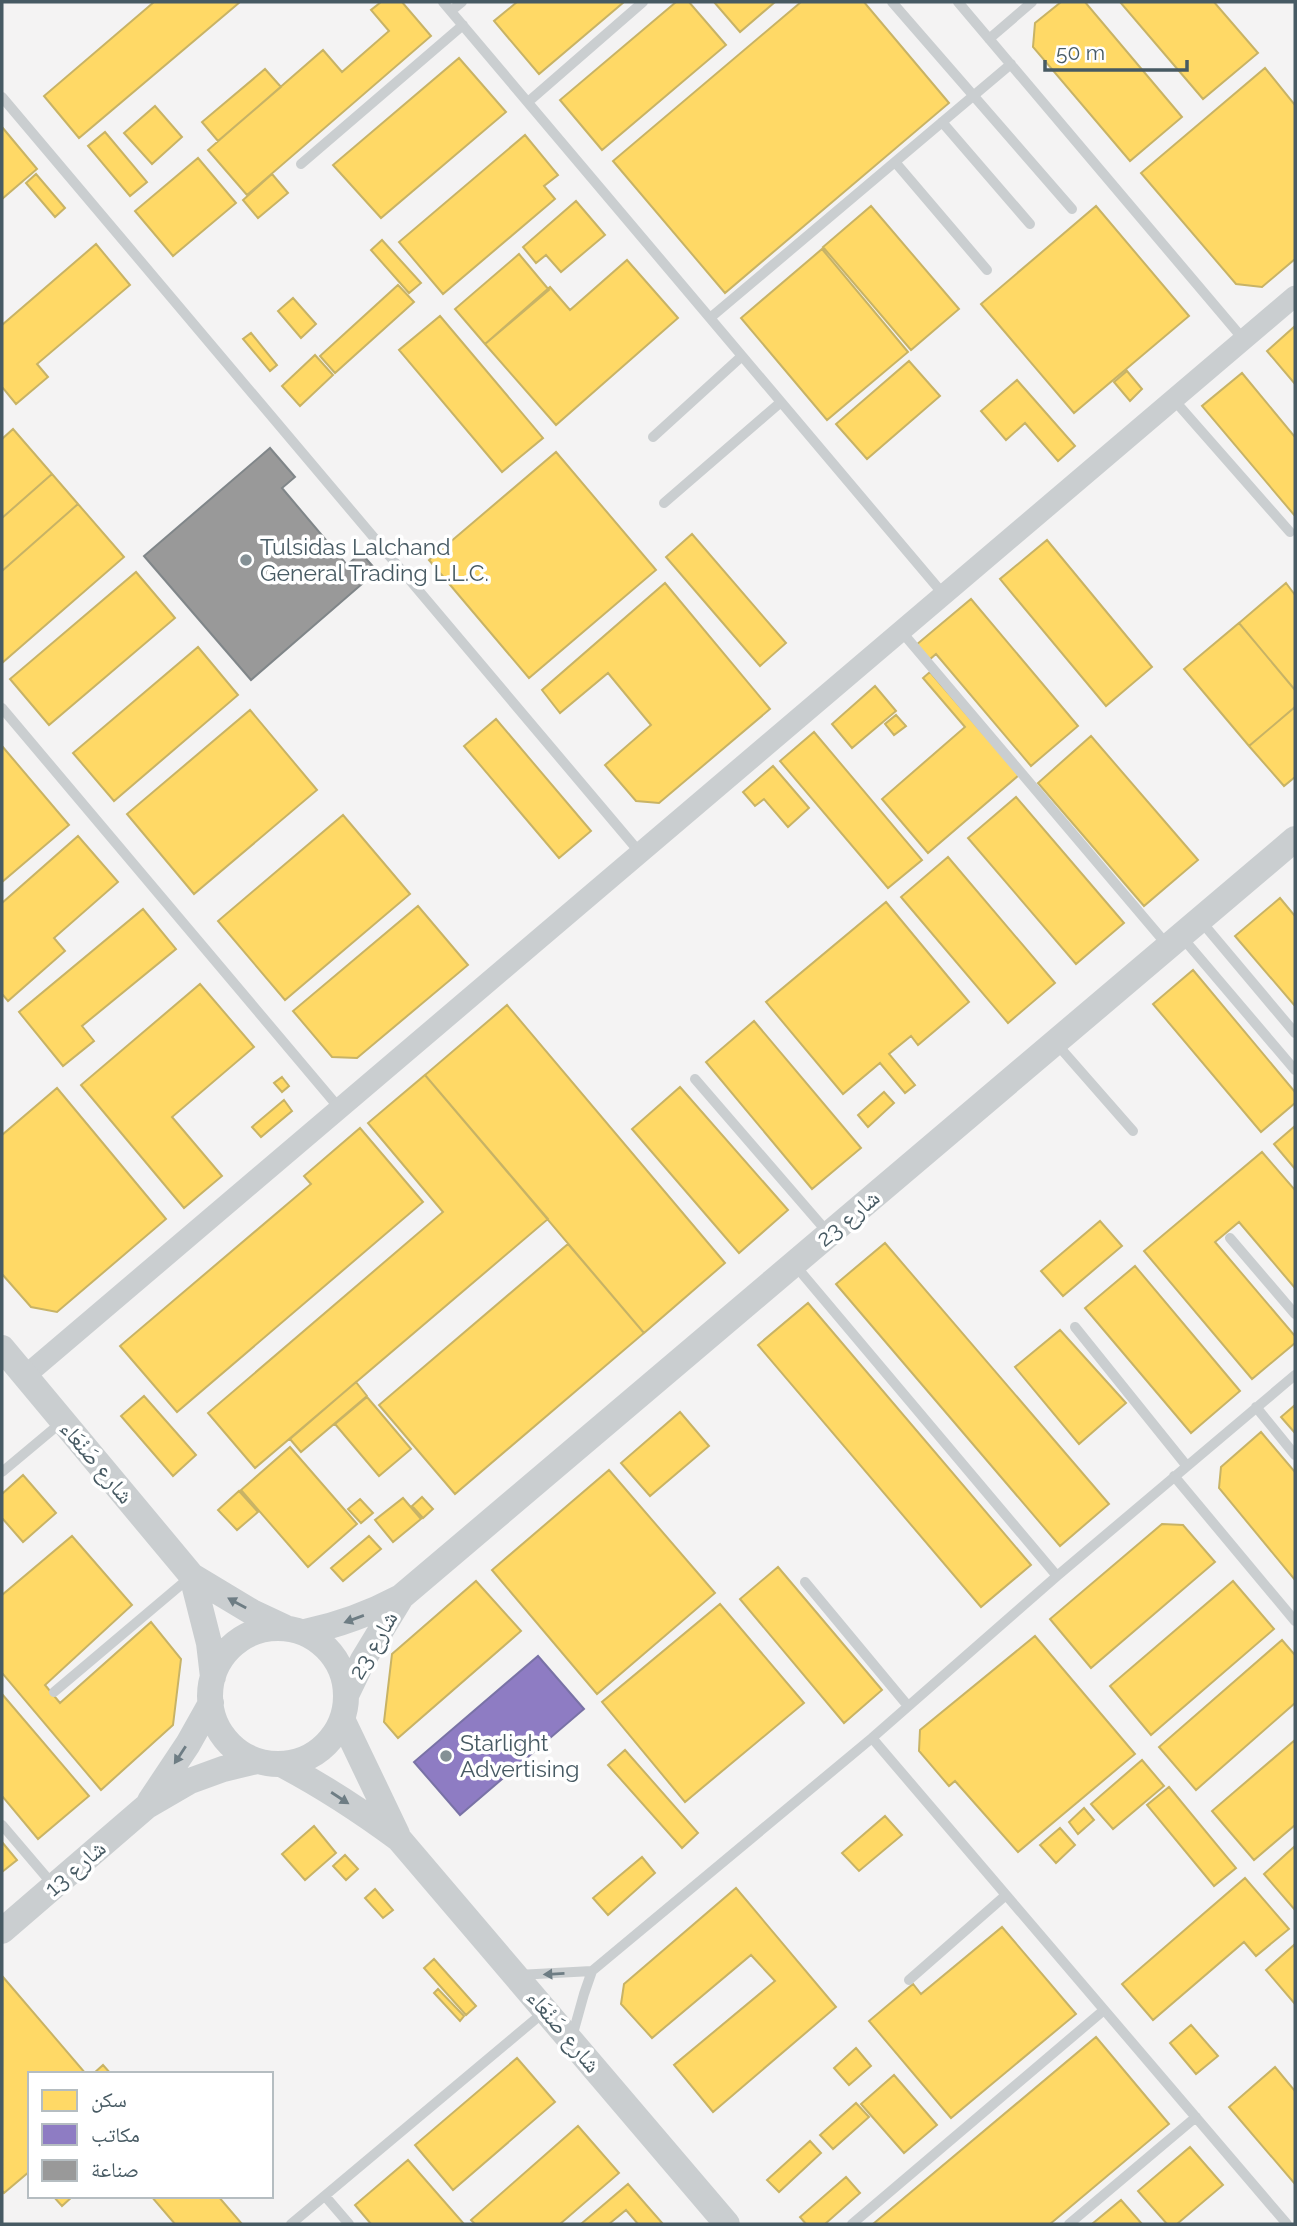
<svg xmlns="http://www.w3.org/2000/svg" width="1297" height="2226" viewBox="0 0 1297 2226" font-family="Raleway,'Noto Naskh Arabic',sans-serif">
<rect width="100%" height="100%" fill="#f4f3f3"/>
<path fill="#ffd966" stroke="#c8b365" stroke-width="2" d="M154 2H240L79 138 44 96Z
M381 2H402L431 36 247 195 208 150 323 50 342 72 389 31 371 10Z
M517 2H624L539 74 494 21Z
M676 2H689L726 45 602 150 560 100Z
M714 2H775L740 32Z
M801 2H864L949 103 725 293 613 161Z
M1061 2H1085L1182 117 1130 161 1033 47 1035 23Z
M1120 2H1214L1258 53 1203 99Z
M459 58 506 112 381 218 333 165Z
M1265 68 1295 105V259L1262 287 1236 284 1141 173Z
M265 69 281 87 218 141 202 122Z
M155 106 182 137 152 164 124 133Z
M2 127 37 169 2 199Z
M105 132 147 182 130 196 88 146Z
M525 135 558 175 544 186 555 199 443 294 399 242Z
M198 158 236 203 173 256 135 211Z
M36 174 65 208 55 217 26 183Z
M272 174 288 193 258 218 243 200Z
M576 201 605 235 561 272 546 255 536 263 523 247Z
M871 206 959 309 911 350 823 247Z
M1096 206 1189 316 1074 413 981 304Z
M382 240 421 283 409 293 371 250Z
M96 244 130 285 37 364 48 377 16 404 2 387V325Z
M822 249 908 352 827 420 741 318Z
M519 254 549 290 485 344 455 309Z
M627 260 678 318 556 425 485 344 550 287 570 310Z
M398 285 414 302 335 373 320 356Z
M293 298 316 324 301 338 278 311Z
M440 316 543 438 502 472 399 350Z
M1295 326V384L1267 351Z
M251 333 277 365 270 371 243 339Z
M315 355 333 375 300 406 282 386Z
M909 361 940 396 867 459 836 424Z
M1127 371 1142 389 1130 401 1114 382Z
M1242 373 1295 437V516L1202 406Z
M1017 380 1075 446 1058 461 1025 423 1006 440 981 411Z
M13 429 52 474 2 518V439Z
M556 452 656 570 529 678 429 560Z
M52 474 78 504 2 571V518Z
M78 504 124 557 2 663V571Z
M692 534 786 643 760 666 666 557Z
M1047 540 1152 667 1106 706 1000 579Z
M136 572 175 618 49 725 10 679Z
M665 583 770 709 659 803 636 801 605 765 651 725 608 673 560 713 542 690Z
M1286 583 1295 595V690L1239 623Z
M971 599 1078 726 1031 766 936 654 929 660 916 645Z
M1239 623 1295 690V707L1249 746 1184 669Z
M198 647 238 695 114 801 73 753Z
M930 672 1019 775 928 853 882 799 965 727 923 678Z
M875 686 896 711 852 748 832 724Z
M1295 707V777L1284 786 1249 746Z
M250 710 317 790 194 894 127 814Z
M896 715 906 726 894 735 885 724Z
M496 719 591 831 559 858 464 746Z
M814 732 922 860 888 888 780 761Z
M1091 736 1198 860 1144 906 1038 783Z
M2 746 69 825 2 882Z
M773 766 809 808 788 827 764 799 755 806 743 792Z
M1016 797 1124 923 1076 964 968 838Z
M343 815 410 894 285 1000 218 921Z
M78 836 118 882 54 938 65 951 8 1001 2 994V903Z
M948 857 1055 983 1008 1023 901 897Z
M1280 898 1295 916V1006L1235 936Z
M886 902 969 1002 918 1045 911 1036 889 1054 915 1085 905 1093 880 1063 843 1094 766 1002Z
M418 906 468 965 357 1058 332 1057 293 1011Z
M143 909 176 949 82 1026 94 1041 63 1066 19 1012Z
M1193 970 1295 1092V1103L1261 1132 1153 1004Z
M200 984 254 1047 172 1117 222 1176 184 1208 81 1085Z
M507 1005 725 1263 644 1333 425 1075Z
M754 1021 861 1148 812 1189 706 1062Z
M425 1075 548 1219 255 1468 208 1413 443 1212 368 1123Z
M282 1077 289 1086 282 1092 274 1083Z
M680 1087 788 1210 739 1253 632 1129Z
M57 1088 166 1219 57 1312 31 1307 2 1274V1135Z
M884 1092 894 1103 868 1127 858 1115Z
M284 1100 292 1111 261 1137 252 1127Z
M1295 1126V1169L1274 1144Z
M360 1128 423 1202 177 1412 120 1346 311 1184 304 1176Z
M1262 1152 1295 1190V1288L1239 1222 1215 1242 1295 1336V1343L1252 1379 1144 1251Z
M1100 1221 1122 1246 1063 1296 1041 1271Z
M885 1243 1109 1504 1060 1546 836 1284Z
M568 1244 644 1333 455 1494 379 1405Z
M1135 1266 1240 1391 1191 1433 1085 1308Z
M808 1303 1031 1565 981 1607 758 1345Z
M1060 1330 1126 1403 1079 1444 1015 1367Z
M356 1382 367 1396 301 1452 290 1439Z
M144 1396 196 1455 173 1476 121 1416Z
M367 1397 411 1449 379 1476 335 1424Z
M1295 1405V1433L1281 1417Z
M680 1412 709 1446 650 1496 621 1463Z
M1261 1432 1295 1472V1580L1219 1488 1221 1467Z
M290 1447 357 1524 308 1567 241 1490Z
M609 1470 715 1593 597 1694 492 1570Z
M23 1475 56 1513 23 1542 2 1518V1494Z
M239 1491 258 1512 237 1530 218 1510Z
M422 1497 433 1509 423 1518 412 1506Z
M403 1498 421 1519 393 1542 375 1520Z
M360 1499 373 1513 361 1523 348 1509Z
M1162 1524 1183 1525 1215 1562 1091 1668 1050 1619Z
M72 1536 132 1605 45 1685 60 1703 151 1622 181 1659 173 1725 101 1790 2 1673V1595Z
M369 1536 381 1549 343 1581 331 1568Z
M778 1567 882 1690 844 1723 740 1599Z
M476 1581 521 1631 398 1738 384 1722 392 1654Z
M1233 1581 1274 1629 1151 1735 1110 1686Z
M720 1604 804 1703 685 1802 602 1702Z
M1035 1636 1135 1754 1018 1852 955 1781 949 1786 919 1751 920 1730Z
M1282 1640 1295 1655V1703L1196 1790 1159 1747Z
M2 1694 89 1796 38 1839 2 1796Z
M1295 1740V1825L1254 1860 1212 1811Z
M625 1750 698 1833 682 1848 608 1765Z
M1142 1760 1164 1786 1113 1829 1091 1804Z
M1169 1787 1236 1868 1214 1886 1147 1805Z
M1084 1808 1094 1820 1078 1834 1069 1822Z
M885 1816 902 1835 859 1871 842 1853Z
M314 1826 336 1853 305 1880 282 1854Z
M1060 1828 1075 1845 1056 1863 1040 1845Z
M2 1842 17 1860 2 1872Z
M1295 1846V1910L1264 1874Z
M345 1855 358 1869 346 1880 333 1866Z
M642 1857 655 1873 608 1915 593 1898Z
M1245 1878 1289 1929 1256 1956 1244 1942 1153 2020 1122 1984Z
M736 1888 836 2007 713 2112 674 2065 775 1981 751 1955 652 2038 621 2004 624 1984Z
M375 1889 393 1910 383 1918 365 1898Z
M1002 1927 1076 2014 951 2118 869 2021 913 1984 921 1994Z
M1295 1944V2004L1266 1970Z
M434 1959 476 2006 466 2015 424 1968Z
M3 1977 86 2074H30V2171L4 2193 2 2190Z
M438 1989 464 2016 460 2021 434 1993Z
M1191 2025 1218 2056 1196 2074 1170 2043Z
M1096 2037 1169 2124 1050 2224H873Z
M856 2048 871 2066 849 2085 834 2068Z
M517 2058 555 2102 453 2190 415 2145Z
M103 2065 111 2074H93Z
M1275 2067 1295 2091V2184L1229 2107Z
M894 2075 937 2125 904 2153 861 2104Z
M856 2103 869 2117 833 2149 820 2135Z
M578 2126 619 2173 560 2224H475L471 2220Z
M810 2141 821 2153 779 2192 767 2180Z
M1190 2147 1223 2185 1177 2224H1167L1138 2191Z
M408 2160 464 2224H371L355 2205Z
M846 2177 860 2193 825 2224H806L800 2217Z
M628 2184 663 2224H638L626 2210 609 2224H581Z
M53 2196H73L62 2206Z
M151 2196H218L242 2224H175Z
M1121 2200 1142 2224H1092Z"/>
<path fill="#8e7cc3" stroke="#7972a6" stroke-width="2" d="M538 1656 584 1709 460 1815 414 1762Z"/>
<path fill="#999" stroke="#808689" stroke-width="2" d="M270 448 295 477 282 488 347 565 361 553 377 571 251 680 144 556Z"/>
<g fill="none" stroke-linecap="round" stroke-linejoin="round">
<path stroke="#caced0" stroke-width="10" d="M443 2 944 595
M892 2 1072 209
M958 2 1244 340
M451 11 462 2
M989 39 1032 2
M2 97 641 854
M528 102 643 2
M942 122 1030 224
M895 162 987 270
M301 164 463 25
M710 318 1011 64
M1174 400 1290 532
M653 437 742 356
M664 503 781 402
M901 631 1168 946
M2 708 340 1109
M1200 920 1295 1033
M1181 936 1295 1070
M1055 1042 1133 1131
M695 1079 829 1234
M1230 1238 1295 1314
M794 1264 1057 1576
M1075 1327 1186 1465
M1256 1407 1295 1455
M2 1472 63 1421
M1174 1476 1295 1621
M805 1582 908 1706
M54 1692 189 1578
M872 1738 1287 2224
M2 1825 54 1886
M518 1975 592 1971
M909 1980 1006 1895
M572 2037 584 1994 592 1971 872 1738 1057 1576 1295 1375
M325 2196 349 2224
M291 2224 544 2012
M852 2224 1104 2010
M1069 2224 1196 2117"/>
<path stroke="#caced0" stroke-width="21" d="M25 1376 1295 296"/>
<path stroke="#caced0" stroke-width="26" d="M2 1348 192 1576 252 1612 284 1627
M192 1576 209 1643 213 1677
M210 1696a68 68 0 1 1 136 0a68 68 0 1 1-136 0Z
M305 1632C339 1625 369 1614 401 1597L1295 839
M347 1693 363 1660 400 1599
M342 1719 397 1834
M281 1764C323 1786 361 1811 399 1839L727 2224
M150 1801 188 1744 211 1703
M2 1931 147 1806 190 1781 223 1769 257 1761"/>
</g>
<defs><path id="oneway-solid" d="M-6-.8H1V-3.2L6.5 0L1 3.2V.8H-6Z" transform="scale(1.75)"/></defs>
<g fill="#6e7d84">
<use href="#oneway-solid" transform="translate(237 1603) rotate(-151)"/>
<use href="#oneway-solid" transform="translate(354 1619) rotate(160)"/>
<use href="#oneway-solid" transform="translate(180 1755) rotate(123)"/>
<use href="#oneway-solid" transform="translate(340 1798) rotate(33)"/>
<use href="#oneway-solid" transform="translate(554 1974) rotate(177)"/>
</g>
<g fill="#849095" stroke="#fff" stroke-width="2.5">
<circle cx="246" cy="560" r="7"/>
<circle cx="446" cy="1756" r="7"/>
</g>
<g text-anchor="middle" stroke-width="7" stroke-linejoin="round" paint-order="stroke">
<g font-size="23" fill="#475a63" stroke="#fff" text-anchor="start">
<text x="260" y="555">Tulsidas Lalchand<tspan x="260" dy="26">General Trading L.L.C.</tspan></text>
<text x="460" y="1751">Starlight<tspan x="460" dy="26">Advertising</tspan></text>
</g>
<g font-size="23" fill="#475a63" stroke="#fff">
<text transform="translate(848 1218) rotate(-40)" y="8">شارع 23</text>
<text transform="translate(97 1462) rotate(50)" y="8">شارع صَنْعَاء</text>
<text transform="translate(373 1645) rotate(-60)" y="8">شارع 23</text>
<text transform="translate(75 1868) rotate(-41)" y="8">شارع 13</text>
<text transform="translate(564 2031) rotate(50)" y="8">شارع صَنْعَاء</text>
</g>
</g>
<rect width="1297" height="2226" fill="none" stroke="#475a63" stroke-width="7"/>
<rect x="28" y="2072" width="245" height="126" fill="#ffffff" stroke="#b5bdc1" stroke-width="2"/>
<rect x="42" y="2090" width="35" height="21" fill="#ffd966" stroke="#b5bdc1" stroke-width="2"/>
<text x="91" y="2107" font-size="21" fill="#475a63">سكن</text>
<rect x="42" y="2124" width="35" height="21" fill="#8e7cc3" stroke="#b5bdc1" stroke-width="2"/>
<text x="91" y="2142" font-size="21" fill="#475a63">مكاتب</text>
<rect x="42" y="2160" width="35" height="21" fill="#999999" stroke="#b5bdc1" stroke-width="2"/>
<text x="91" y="2177" font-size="21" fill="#475a63">صناعة</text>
<path d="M1045 60v10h142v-10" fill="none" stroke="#475a63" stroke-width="3.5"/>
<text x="1056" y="60" font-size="21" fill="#475a63" stroke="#ffffff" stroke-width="5" paint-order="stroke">50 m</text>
</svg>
